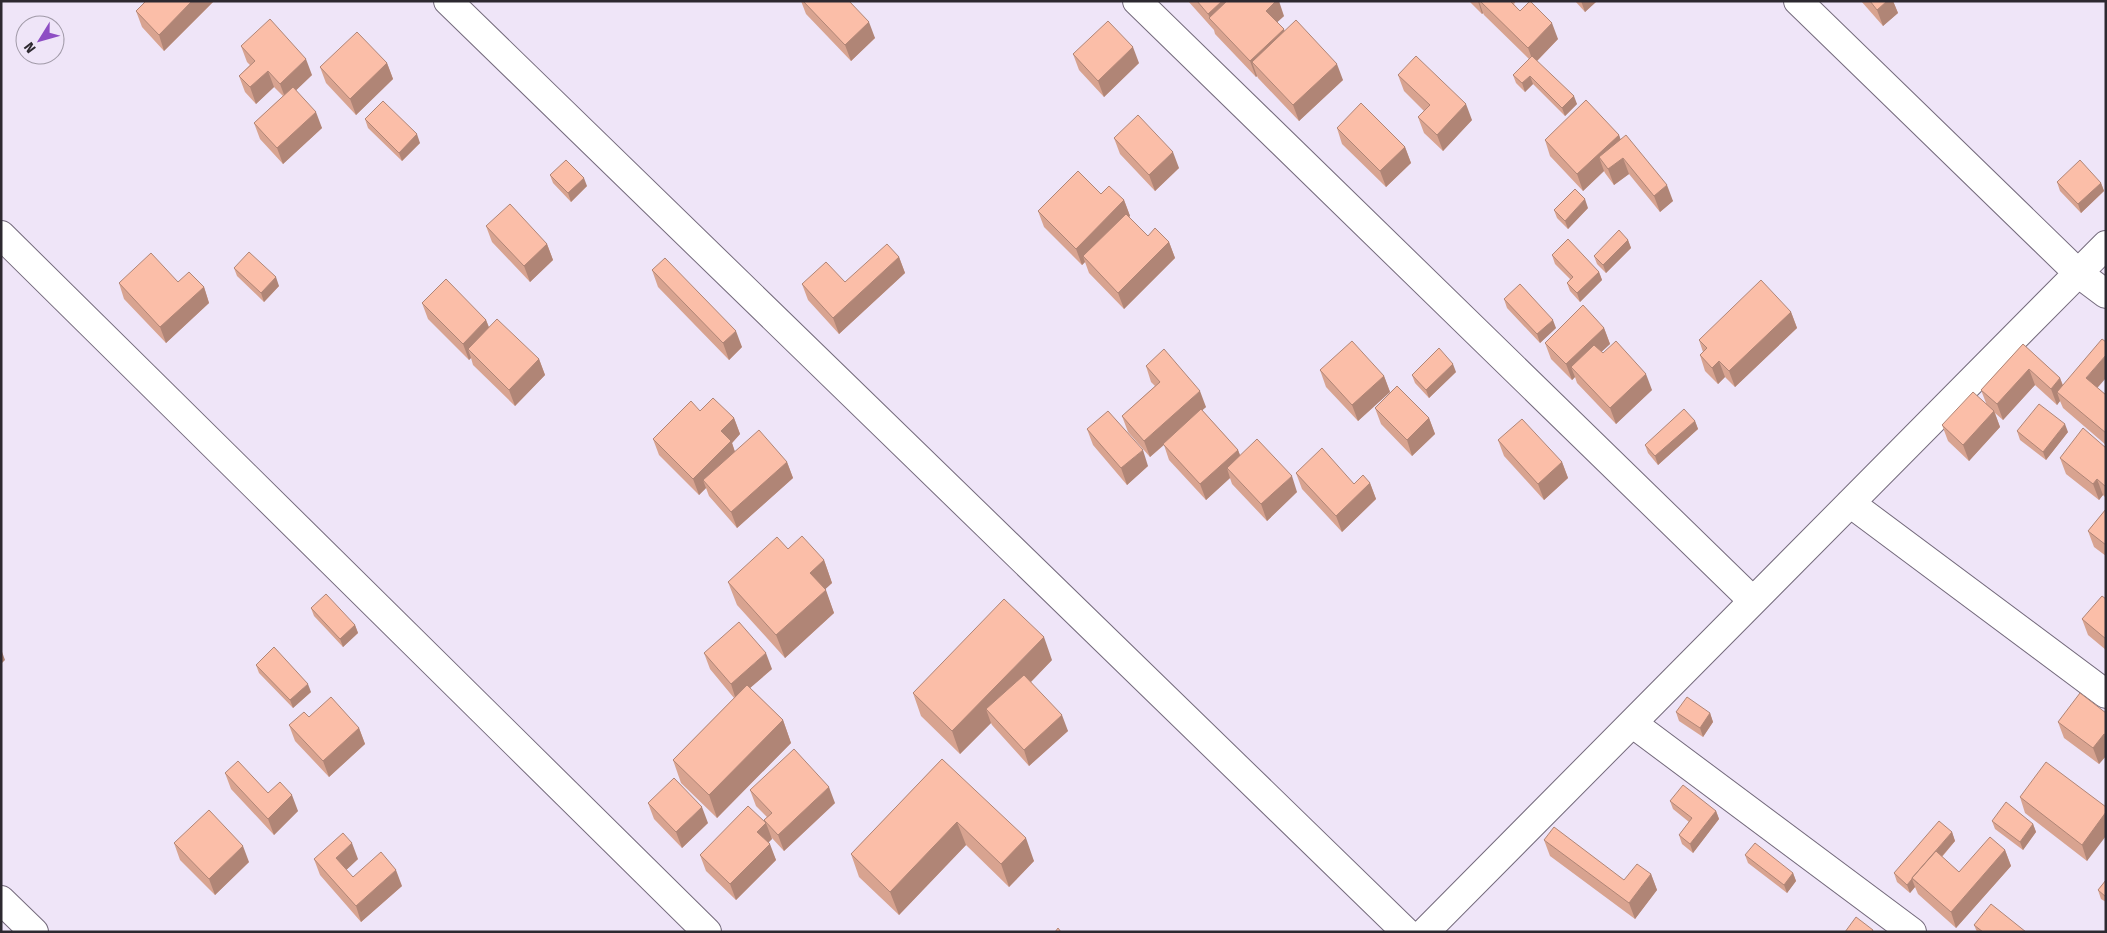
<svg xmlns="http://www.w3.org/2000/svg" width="2107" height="933" viewBox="0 0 2107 933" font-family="'Fira Sans',sans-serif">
<rect width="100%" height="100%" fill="#efe5f8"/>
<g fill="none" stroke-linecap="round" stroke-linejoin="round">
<defs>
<path id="minor" d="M448 1 1406 932
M1137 1 1753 601
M1798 1 2078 273 2106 294
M1 235 707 932
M1850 503 2106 694
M1632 723 1912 932
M1 900 34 932
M1425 932 2106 245"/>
</defs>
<use href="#minor" stroke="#746a7c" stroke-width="30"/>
<use href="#minor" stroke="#fff" stroke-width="28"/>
</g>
<path fill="#d8a390" d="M146 1H214L164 51 142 27 136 11Z
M801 1H849L875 38 851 61 806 14Z
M1188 1H1225V3L1284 16 1277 22 1284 32 1343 80 1299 121 1258 78 1257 76 1256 77 1215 34 1214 30Z
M1469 1H1516L1514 4 1520 11 1558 39 1537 61 1577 104 1565 116 1533 84 1525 92 1516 83 1513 75 1529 59 1484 15 1483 13 1482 14Z
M1575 1H1597L1585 12Z
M1861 1H1893L1898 13 1883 26Z
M241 46 312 75 296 90 322 128 283 164 260 139 254 123 283 96 274 87 256 104 245 92 239 76 250 65 247 62Z
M1073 54 1139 63 1104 97 1079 70Z
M387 63 393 79 356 115 326 83 320 67Z
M1398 75 1472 120 1443 151 1424 133 1418 117 1424 111 1404 91Z
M365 119 420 143 402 161 368 128Z
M1337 128 1405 147 1411 163 1386 187 1342 144Z
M1619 135 1620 139 1673 201 1660 212 1629 174 1614 185 1605 173 1604 171 1583 191 1550 156 1545 140Z
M1114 138 1179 168 1155 191 1120 154Z
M550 175 587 186 571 202 553 183Z
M2057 182 2101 183 2104 191 2081 213 2060 191Z
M1101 194 1124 200 1130 216 1129 217 1148 236 1169 242 1175 258 1124 309 1089 273 1085 262 1082 265 1044 227 1038 211Z
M1588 208 1568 229 1557 218 1554 210Z
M486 226 547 244 553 260 530 282 492 242Z
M1628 240 1631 248 1606 273 1597 264 1594 256Z
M1552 255 1599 272 1602 280 1580 302 1570 291 1567 283 1570 279 1555 264Z
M899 257 905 273 839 334 808 300 802 284 845 282Z
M234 268 279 286 264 302 237 276Z
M652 270 742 347 729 360 658 287Z
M178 282 204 287 209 303 166 343 124 299 119 283Z
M1504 299 1556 328 1540 343 1507 308Z
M422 303 486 320 489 327 539 359 545 375 515 406 473 365 471 358 469 360 428 319Z
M1791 312 1797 328 1735 387 1725 377 1718 384 1705 371 1700 355 1703 352 1699 340Z
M1604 328 1610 344 1601 352 1652 390 1616 424 1577 383 1575 377 1572 380 1551 359 1545 343Z
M2023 344 2060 378 2063 385 2097 388 2106 395V445L2063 408 2060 401 2057 405 2035 385 2003 420 1995 413 2000 427 1969 461 1948 441 1942 425 1986 403 1981 390Z
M1146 366 1206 407 1202 410 1238 450 1240 455 1297 492 1267 521 1232 484 1230 478 1206 500 1169 460 1164 445 1150 457 1128 432 1122 416 1155 386 1151 382Z
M1320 370 1384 376 1390 392 1358 421 1326 387Z
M1456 372 1429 398 1415 383 1412 375Z
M1375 408 1429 418 1435 434 1412 456 1381 424Z
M700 411 734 418 740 434 732 443 735 452 787 462 793 478 737 528 709 496 706 488 699 495 659 455 653 439Z
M1695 421 1698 429 1658 465 1648 453 1645 445Z
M1087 429 1148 466 1127 485 1093 445Z
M2017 431 2068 432 2046 460 2020 440Z
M1498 440 1562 462 1568 478 1544 500 1504 456Z
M2106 448V498L2103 495 2099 500 2066 474 2060 458Z
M1296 473 1354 484 1370 483 1376 499 1342 532 1302 489Z
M2106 509V556L2094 547 2088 531Z
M788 549 824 560 832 583 825 589 834 613 785 658 737 605 728 582Z
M2106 599V650L2088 635 2082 619Z
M311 608 355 625 358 633 343 647 314 616Z
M704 653 772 669 750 688 783 720 791 743 717 818 681 783 673 760 734 698 710 669Z
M1052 660 1031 682 1068 731 1029 766 992 725 991 723 960 754 921 716 913 693Z
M256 665 311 692 293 708 259 673Z
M1676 712 1710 713 1713 722 1703 737 1679 721Z
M2106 713V756L2099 764 2064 738 2058 722Z
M309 717 359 728 365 744 329 777 295 741 289 725Z
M942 759 1034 861 1009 887 966 845 899 915 859 877 851 854Z
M225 773 268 793 298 811 274 835 231 789Z
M750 790 835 803 784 851 771 837 772 839 768 842 776 860 736 900 706 871 700 855 765 822 764 820 767 817 756 806Z
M2020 797 2106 807 2087 861 2025 813Z
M1670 801 1716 811 1719 819 1693 853 1682 844 1679 835 1689 822 1673 809Z
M648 803 708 823 682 848 654 819Z
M1992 821 2033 824 2036 832 2023 850 1995 829Z
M1952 832 1955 841 1942 857 1959 872 2005 850 2011 866 1956 928 1918 894 1915 887 1910 893 1897 882 1894 873Z
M1544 840 1624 880 1651 874 1657 890 1635 919 1550 856Z
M174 843 249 862 215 895 180 860Z
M1745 855 1793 873 1796 881 1787 893 1748 863Z
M314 859H358L346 870 353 877 402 886 361 922 320 875Z
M2106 880V902L2101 899 2098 890Z
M1974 925 2026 932H1977Z"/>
<path fill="#b08576" d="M192 1H214L164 51 159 35Z
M1222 1H1225L1230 16 1210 18 1208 14Z
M1276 1H1279L1284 16 1272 27 1266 11Z
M1478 1H1479L1483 13 1482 14Z
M1581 1H1597L1585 12Z
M1887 1H1893L1898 13 1883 26 1877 10Z
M869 22 875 38 851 61 845 45Z
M1552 23 1558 39 1534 64 1528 48Z
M1284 29 1289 45 1252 62 1257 76 1256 77 1250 61Z
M1133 47 1139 63 1104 97 1098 81Z
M306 59 312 75 286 100 280 84Z
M387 63 393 79 356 115 350 99Z
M1337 64 1343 80 1299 121 1293 105Z
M268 71 274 87 256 104 250 87Z
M1530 76 1533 84 1525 92 1522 83Z
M1574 96 1577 104 1565 116 1562 108Z
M1466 104 1472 120 1443 151 1437 135Z
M316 112 322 128 283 164 277 148Z
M417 134 420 143 402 161 399 153Z
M1619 135 1625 151 1599 157 1604 171 1583 191 1577 174Z
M1405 147 1411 163 1386 187 1380 171Z
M1173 152 1179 168 1155 191 1149 175Z
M1623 158 1629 174 1614 185 1608 169Z
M584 178 587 186 571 202 568 193Z
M2101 183 2104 191 2081 213 2078 204Z
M1667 185 1673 201 1660 212 1654 196Z
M1585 199 1588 208 1568 229 1565 221Z
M1124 200 1130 216 1086 260 1083 256 1085 262 1082 265 1076 249Z
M1628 240 1631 248 1606 273 1603 265Z
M1169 242 1175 258 1124 309 1118 293Z
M547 244 553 260 530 282 524 266Z
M899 257 905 273 839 334 833 318Z
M1599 272 1602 280 1580 302 1577 293Z
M276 277 279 286 264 302 261 293Z
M204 287 209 303 166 343 160 327Z
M1791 312 1797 328 1735 387 1729 371Z
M486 320 492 336 468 349 471 358 469 360 463 344Z
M1553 320 1556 328 1540 343 1537 334Z
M1604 328 1610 344 1578 374 1571 367 1575 377 1572 380 1566 364Z
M736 331 742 347 729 360 723 343Z
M2106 355V378L2092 394 2086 378Z
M539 359 545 375 515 406 509 390Z
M1719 361 1725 377 1718 384 1712 368Z
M1453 364 1456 372 1429 398 1426 390Z
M2029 369 2035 385 2003 420 1997 404Z
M1646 374 1652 390 1616 424 1610 408Z
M1384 376 1390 392 1358 421 1352 405Z
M2060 378 2066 395 2057 392 2060 401 2057 405 2051 389Z
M1200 391 1206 407 1150 457 1144 441Z
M1994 411 2000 427 1969 461 1963 445Z
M734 418 740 434 732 443 737 458 703 480 706 488 699 495 693 479 721 431Z
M1429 418 1435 434 1412 456 1407 440Z
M1695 421 1698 429 1658 465 1655 456Z
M2065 424 2068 432 2046 460 2043 452Z
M1143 450 1148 466 1127 485 1121 468Z
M1238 450 1244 466 1227 468 1230 478 1206 500 1200 484Z
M787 462 793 478 737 528 731 512Z
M1562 462 1568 478 1544 500 1538 484Z
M1292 476 1297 492 1267 521 1261 504Z
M2097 479 2103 495 2099 500 2093 484Z
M1370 483 1376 499 1342 532 1336 516Z
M824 560 832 583 818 596 810 573Z
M826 590 834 613 785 658 776 635Z
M355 625 358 633 343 647 340 639Z
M1044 637 1052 660 995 719 986 709 991 723 960 754 952 731Z
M1 649 5 660 1 664Z
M766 653 772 669 736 700 731 684Z
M308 684 311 692 293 708 290 700Z
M1710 713 1713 722 1703 737 1700 728Z
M1062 715 1068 731 1029 766 1024 750Z
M783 720 791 743 717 818 709 795Z
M359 728 365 744 329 777 323 761Z
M2104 734 2106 738V756L2099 764 2093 748Z
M829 787 835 803 784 851 778 835Z
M292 795 298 811 274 835 268 819Z
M702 807 708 823 682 848 676 832Z
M1716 811 1719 819 1693 853 1690 844Z
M2106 812V836L2087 861 2082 845Z
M957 822 966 845 899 915 890 892Z
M766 823 772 839 763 848 757 832Z
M2033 824 2036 832 2023 850 2020 842Z
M1952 832 1955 841 1918 884 1912 879Z
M1026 838 1034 861 1009 887 1001 864Z
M352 843 358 859 342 874 336 858Z
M770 844 776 860 736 900 730 884Z
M243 846 249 862 215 895 209 879Z
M2005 850 2011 866 1956 928 1951 912Z
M396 870 402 886 361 922 356 906Z
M1793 873 1796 881 1787 893 1784 885Z
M1651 874 1657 890 1635 919 1629 903Z
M1912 879 1915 887 1910 893 1907 885Z"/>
<path fill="#fbbea8" stroke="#b08576" d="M146 1H192L159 35 136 11Z
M803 1H849L869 22 845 45Z
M1197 1H1222L1208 14Z
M1227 1H1276L1266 11 1284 29 1250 61 1209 18Z
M1480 1H1510L1520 11 1530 1 1552 23 1528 48Z
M1870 1H1887L1877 10Z
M270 19 306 59 280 84 268 71 250 87 239 76 255 61 241 46Z
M1296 20 1337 64 1293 105 1252 62Z
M1108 21 1133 47 1098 81 1073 54Z
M357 32 387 63 350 99 320 67Z
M1416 56 1466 104 1437 135 1418 117 1430 105 1398 75Z
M1532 56 1574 96 1562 108 1530 76 1522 83 1513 75Z
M293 87 316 112 277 148 254 123Z
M1586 100 1619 135 1577 174 1545 140Z
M383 101 417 134 399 153 365 119Z
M1361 103 1405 147 1380 171 1337 128Z
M1138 115 1173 152 1149 175 1114 138Z
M1626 135 1667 185 1654 196 1623 158 1608 169 1599 157Z
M566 160 584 178 568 193 550 175Z
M2080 160 2101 183 2078 204 2057 182Z
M1078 171 1101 194 1109 186 1124 200 1076 249 1038 211Z
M1575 189 1585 199 1565 221 1554 210Z
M510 204 547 244 524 266 486 226Z
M1126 214 1148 236 1155 228 1169 242 1118 293 1083 256Z
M1619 230 1628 240 1603 265 1594 256Z
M1568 239 1599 272 1577 293 1567 283 1573 277 1552 255Z
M887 244 899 257 833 318 802 284 826 262 845 282Z
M249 252 276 277 261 293 234 268Z
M151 253 178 282 189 272 204 287 160 327 119 283Z
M665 258 736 331 723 343 652 270Z
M446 279 486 320 463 344 422 303Z
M1761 280 1791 312 1729 371 1719 361 1712 368 1700 355 1707 348 1699 340Z
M1520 284 1553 320 1537 334 1504 299Z
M1583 305 1604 328 1566 364 1545 343Z
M497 319 539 359 509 390 468 349Z
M2102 339 2106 342V355L2086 378 2106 395V433L2057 392Z
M1352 341 1384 376 1352 405 1320 370Z
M1616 341 1646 374 1610 408 1571 367 1594 345 1603 353Z
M2023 344 2060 378 2051 389 2029 369 1997 404 1981 390Z
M1439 348 1453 364 1426 390 1412 375Z
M1164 349 1200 391 1144 441 1122 416 1160 382 1146 366Z
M1397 386 1429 418 1407 440 1375 408Z
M1973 392 1994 411 1963 445 1942 425Z
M713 398 734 418 721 431 731 441 693 479 653 439 691 401 700 411Z
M2039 404 2065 424 2043 452 2017 431Z
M1201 409 1238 450 1200 484 1163 444Z
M1684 409 1695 421 1655 456 1645 445Z
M1108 411 1143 450 1121 468 1087 429Z
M1522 419 1562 462 1538 484 1498 440Z
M2083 428 2106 448V487L2097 479 2093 484 2060 458Z
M759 430 787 462 731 512 703 480Z
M1257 439 1292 476 1261 504 1227 468Z
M1322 448 1354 484 1363 475 1370 483 1336 516 1296 473Z
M2106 509V545L2088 531Z
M802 536 824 560 810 573 826 590 776 635 728 582 777 537 788 549Z
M326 594 355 625 340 639 311 608Z
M2102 596 2106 599V639L2082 619Z
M1004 599 1044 637 952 731 913 693Z
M739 622 766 653 731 684 704 653Z
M274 647 308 684 290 700 256 665Z
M1024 675 1062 715 1024 750 986 709Z
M747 685 783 720 709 795 673 760Z
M2080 693 2106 713V735L2104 734 2093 748 2058 722Z
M331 697 359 728 323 761 289 725 304 712 309 717Z
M1687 697 1710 713 1700 728 1676 712Z
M794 749 829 787 778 835 764 820 772 813 750 790Z
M942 759 1026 838 1001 864 957 822 890 892 851 854Z
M238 761 268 793 280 782 292 795 268 819 225 773Z
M2046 762 2106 807V812L2082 845 2020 797Z
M674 778 702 807 676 832 648 803Z
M1683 785 1716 811 1690 844 1679 835 1692 818 1670 801Z
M2006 802 2033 824 2020 842 1992 821Z
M748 806 766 823 757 832 770 844 730 884 700 855Z
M209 810 243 846 209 879 174 843Z
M1939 821 1952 832 1912 878V879L1907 885 1894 873Z
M1554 827 1624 880 1637 864 1651 874 1629 903 1544 840Z
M343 833 352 843 336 858 353 877 381 852 396 870 356 906 314 859Z
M1990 837 2005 850 1951 912 1912 878 1936 851 1959 872Z
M1755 843 1793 873 1784 885 1745 855Z
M2106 880V897L2098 890Z
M1991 904 2026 932H1983L1974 925Z
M1856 917 1873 930 1872 932H1845Z
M1058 928 1061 932H1055Z"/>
<rect width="2107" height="933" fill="none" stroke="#2d2930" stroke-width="5"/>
<g transform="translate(40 40) rotate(233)"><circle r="24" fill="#efe5f8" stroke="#a19aa8"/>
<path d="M0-4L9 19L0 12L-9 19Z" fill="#8e4ec4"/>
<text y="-8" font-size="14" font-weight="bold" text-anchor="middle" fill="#2d2930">N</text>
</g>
</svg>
